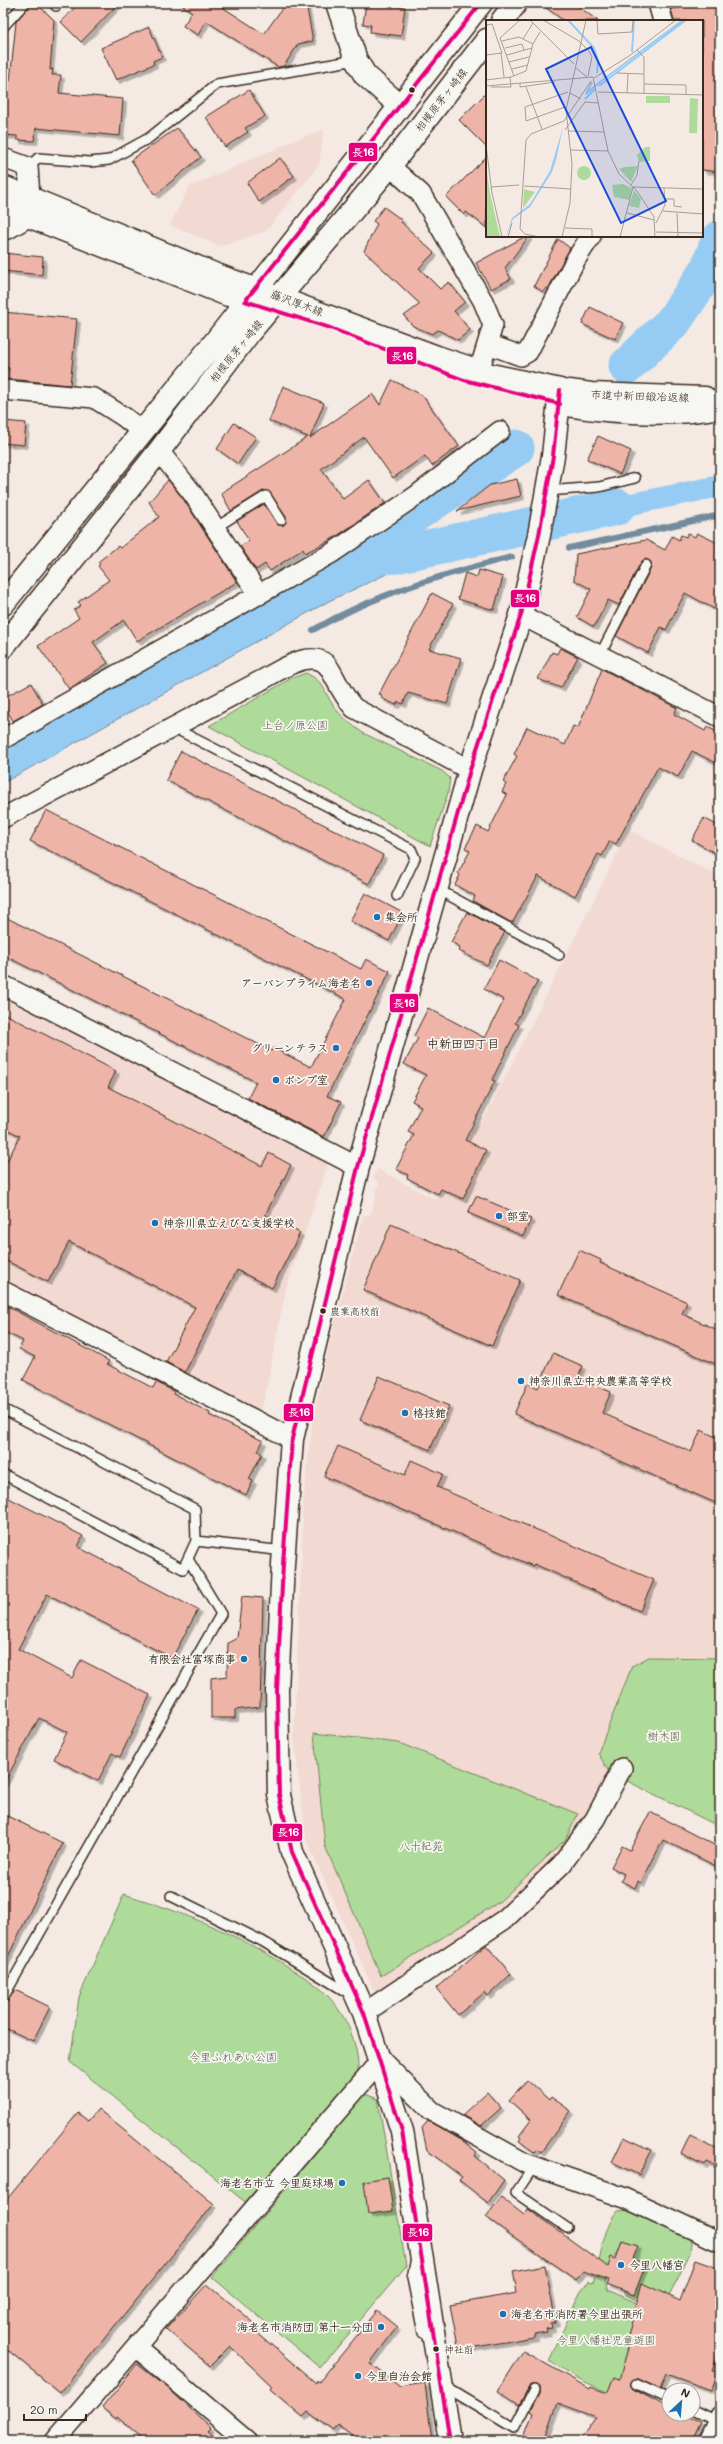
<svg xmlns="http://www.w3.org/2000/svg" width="723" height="2444" viewBox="0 0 723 2444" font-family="Mali,'Klee One',sans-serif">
<defs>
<filter id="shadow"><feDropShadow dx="3.5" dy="3.5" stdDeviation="0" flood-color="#0004"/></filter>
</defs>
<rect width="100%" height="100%" fill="#f4e9e3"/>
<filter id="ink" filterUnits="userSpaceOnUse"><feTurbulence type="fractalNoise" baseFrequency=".025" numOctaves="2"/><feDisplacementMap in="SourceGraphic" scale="8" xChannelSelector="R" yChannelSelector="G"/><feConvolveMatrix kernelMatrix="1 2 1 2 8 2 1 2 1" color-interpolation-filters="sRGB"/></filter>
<g filter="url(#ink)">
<path fill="#f2d9d1" d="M324 130 319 165 266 231 220 246 170 225 189 187 298 139Z
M629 830 720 877V1827L609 1772 571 1846 505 1908 385 1995 374 1991 306 1839 294 1737 303 1520 302 1512 313 1418 329 1345 363 1216 371 1214 379 1183 374 1178 377 1169 436 1200 474 1127 482 1123Z
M3 993 329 1161 286 1288 264 1400 256 1416 3 1285Z"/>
<path fill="#aedb9a" stroke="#74825c" d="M306 673C326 683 322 689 333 705 341 717 352 725 363 733L442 771 450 778 448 793 430 846 209 726 290 679Z
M649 1657 720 1658V1827L609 1772 598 1753 632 1666Z
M314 1733 399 1743 578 1814 565 1840 499 1902 381 1976 325 1846Z
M124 1894C182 1912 238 1934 290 1968 300 1975 313 1981 322 1990 344 2010 360 2044 358 2074L249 2205 70 2062 79 1997Z
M365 2094 378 2099 406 2266 320 2368 212 2277Z
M631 2210 686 2233 691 2242 690 2253 665 2305 649 2307 624 2294 621 2247C613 2262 599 2273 608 2290L661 2314 640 2375 626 2401 581 2380 549 2361 580 2293 589 2281 593 2282C603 2258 600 2232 618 2211Z"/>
<path fill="#96ccf4" stroke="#728b9e" d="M383 529 395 539 410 563 329 601 3 783V749L243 615 355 549Z"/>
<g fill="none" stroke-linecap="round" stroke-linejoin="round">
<path stroke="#728b9e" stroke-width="6" d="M569 548 720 515
M313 630C375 594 444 574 512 557"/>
<path stroke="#96ccf4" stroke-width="22" d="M617 507 720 486"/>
<path stroke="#96ccf4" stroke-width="37" d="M627 366 673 322 708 270 720 239
M357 557 396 555 617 507
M347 564 387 532 516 448"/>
</g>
<path fill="#eeb4a8" stroke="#3b2a1e" filter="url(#shadow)" d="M31 3H36L54 20 50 70 53 69 52 75H61L59 93 123 99 120 136 36 128 34 141 17 140V136L3 135V86H6V81H10L16 22Z
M79 3H119L81 42 61 22Z
M179 3H216L264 34 286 3H306L313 41 298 44 284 66 278 67 206 21 198 35 183 26 192 12Z
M366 3 405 7 401 36 370 32 371 25 363 24Z
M540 3H574L598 21H564Z
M712 3H720V172L702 170V21H674L671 9Z
M149 27 162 57 153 61 154 64 116 80 101 48Z
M249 90 265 116 245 128 248 132 225 147 206 117Z
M487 92V148L459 120Z
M177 128 201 157 155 195 131 160Z
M487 156V228L466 212 464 215 446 197Z
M280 158 294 176 259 202 247 183Z
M384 207 402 220 401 222 434 253 419 268 440 289 449 282 465 302 454 311 470 330 458 340 438 330 432 334 413 326 404 316 420 304 364 251 377 224 373 221Z
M526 236H529L505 268 511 279 491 289 476 263Z
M558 239 570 248 548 289 546 288 543 292 534 286Z
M3 253 43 257 42 275 3 271Z
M590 307 623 323 615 339 582 324Z
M3 312 77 319 70 385 8 379 9 368 3 367Z
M392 380 422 395 459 446 432 466 425 456 393 478 364 437 321 469 343 499 369 480 385 503 334 538 305 553 303 549 270 571 265 564 256 570 240 546 249 541 237 521 264 504 278 525H284L286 517 268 491H263L231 511 221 493 308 437 269 421 283 386 324 403 310 438 372 394 380 405Z
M3 421 26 423 24 445 3 443Z
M234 423 256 437 238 464 217 449Z
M598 436 631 451 620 474 587 459Z
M517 479 521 496 457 511 490 485Z
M168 480 184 500 237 582 137 641 124 620 93 642 108 663 69 689 38 646 79 618 74 610 81 605 78 602 109 580 98 566 100 564 98 562 118 546 120 548 159 517 149 502Z
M688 533 695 537 697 533 720 544V612L685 593 666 630 661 627 648 653 616 636 651 568V562L646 559 641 562 619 605 608 600 594 627 577 617 591 589 574 580 576 554 646 540 665 550 672 536 679 540 681 535 686 537Z
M479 570 503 577 494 610 458 599 465 573 477 577Z
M432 593 453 604 429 649 461 658 447 704 408 693 403 704 398 702 396 705 381 698 382 695 379 694Z
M560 648 578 657 561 688 538 679 552 652 557 654Z
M602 669 677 708 674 714 705 731 707 727 720 733V765L692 751 678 777 658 767 616 844 610 841 602 856 598 854 575 896 538 876 513 922H510L473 901 475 896 455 885 460 875 458 873 470 851 465 848 477 826 488 832 507 795 502 792 506 784 503 782 517 756 514 754 527 727 565 745 573 726 578 728Z
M31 683 43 704 13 721 3 703V698Z
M181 751 383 855 369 884 166 780Z
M46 810 361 969 366 959 390 971 327 1096 341 1102 324 1137 248 1098 256 1082 3 955V916L272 1051 273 1048 311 1067 346 999 30 841Z
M704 818 720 827V856L692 840Z
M365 893 403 913 389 941 350 921Z
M467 912 505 932 487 965 459 951 460 947 451 942Z
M499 960 538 981 515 1023 519 1025 492 1080 495 1081 465 1140 486 1150 463 1199 441 1189 438 1194 407 1178 408 1175 396 1169 414 1135 408 1132 421 1106 412 1101 426 1075 404 1064 418 1038 414 1036 428 1008 485 1038 504 1000 484 989Z
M3 1013 116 1071 108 1087 262 1166 269 1153 291 1165 265 1215 300 1233 272 1288 237 1270 185 1372 166 1362 195 1307 69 1242 48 1282 3 1259V1169L20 1136 3 1127Z
M476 1196 531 1219 523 1236 468 1213Z
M391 1224 520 1280 492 1346 363 1290Z
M579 1250 601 1260 600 1263 687 1302 682 1314 720 1331V1366L558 1295Z
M3 1304 109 1361 107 1364 153 1388 156 1382 175 1392 174 1394 210 1413 209 1415 263 1441 258 1451 262 1454 249 1479 253 1481 246 1495 23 1380 35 1357 19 1349 23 1341 3 1331Z
M553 1353 583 1366 578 1378 611 1392 602 1413 691 1452 701 1430 720 1439V1505L514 1414 528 1383 538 1388Z
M379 1376 449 1406 430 1450 360 1420Z
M338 1446 405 1475 411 1460 443 1474 437 1487 654 1580 640 1611 534 1564 533 1566 324 1476Z
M3 1495 83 1536 78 1547 198 1610 172 1658 47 1594 18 1649 72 1678 81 1660 150 1695 120 1757 112 1753 98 1781 54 1759 67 1732 39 1718 3 1785Z
M242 1596 263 1598 260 1707 235 1710V1718H211V1678L227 1676 228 1643 237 1638Z
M650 1812 720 1848V1868L663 1840 641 1883 638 1881 635 1888 621 1881 624 1874 611 1867 622 1846 630 1850Z
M3 1814 63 1843 3 1967Z
M486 1945 511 1974 488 1996 485 1992 458 2015 436 1988Z
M15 1990 50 2007 33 2041 3 2027V2004L8 2001Z
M527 2080 549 2100 551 2097 571 2111 541 2152 537 2149 534 2152 519 2141 521 2138 519 2136 531 2120 509 2100Z
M487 2092 501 2108 481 2126 462 2115Z
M98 2109 214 2204 60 2393 3 2346V2204L78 2113 88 2121Z
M428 2121 463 2141 477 2152 474 2156 504 2180 488 2203 459 2180 462 2177 427 2150 422 2128Z
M690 2135 720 2150V2168L706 2162 704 2165 681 2154Z
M624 2137 652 2150 639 2175 612 2162Z
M388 2177 393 2211 368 2214 364 2181Z
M501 2197 524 2215 528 2209 608 2267 611 2257 616 2259 622 2241 638 2246 633 2259 646 2264 634 2295 607 2284 609 2280 583 2271 576 2280 508 2233 486 2217Z
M695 2260 720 2269V2349L712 2371 717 2372 711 2390 666 2374 660 2389 636 2378 630 2384 633 2389 669 2408V2414H684L701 2422 692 2441H579L596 2417 558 2403 544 2441H522L533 2413 530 2411 539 2393V2387L536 2385H530L519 2405 498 2391 523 2351 590 2389 591 2387 607 2393 614 2378 619 2380 630 2341 627 2340 642 2283 680 2301Z
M545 2265 556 2323 551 2324 552 2328 546 2329 547 2332 534 2334V2337L459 2350 450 2305 517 2293 513 2271Z
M207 2284 258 2326 255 2331 316 2383 317 2380 319 2382 377 2311 397 2327 370 2363 400 2387 425 2383 432 2441H358L338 2425 334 2431 308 2412 303 2417 270 2389 272 2386 230 2346 210 2366 166 2329Z
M137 2364 168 2388 211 2428 208 2431 220 2441H146L117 2417 116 2419 102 2408Z"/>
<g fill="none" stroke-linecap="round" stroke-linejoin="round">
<defs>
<path id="lane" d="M53 3 56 6
M3 27 25 3
M28 167 38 158 90 162 109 160 149 138 217 84 356 60
M547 491 599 487 635 478
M215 528 266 496 281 520
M600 655 646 565
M174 728 411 849 415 858 397 896
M437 889 559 955
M3 1409 195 1509 196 1541 183 1569 3 1474
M196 1541 284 1551
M171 1896 262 1941 350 1994
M3 1998 221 1614 188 1559
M534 2166 516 2193 567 2228
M415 2263 412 2278 423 2333
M636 2384 669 2399
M444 2386 514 2428 534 2390
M693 2410 718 2422"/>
<path id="street" d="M658 3 663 21
M3 158 28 167 30 197
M390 166 421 194 483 301 493 325 479 371
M3 229H8L30 216
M488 344 521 356 528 352 576 259 591 236
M3 390 94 398 124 417 143 432
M159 451 193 494 259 595
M521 615 720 717
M3 739 332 553 417 495 500 431
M3 818 260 681C280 671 316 643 331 671 340 687 342 694 354 708L470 770
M3 985 358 1167
M3 1291 292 1439
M364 2013 505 1919 562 1864 595 1819 622 1768
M136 2347 247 2441
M55 2441 381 2060 432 2111 525 2163 625 2198 720 2242
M708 2441 720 2416"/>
<path id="secondary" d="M337 3 356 60 365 75 399 105
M569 391 591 394 705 398
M560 404C613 413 667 417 720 407"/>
<path id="primary" d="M502 21 516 3
M3 187 214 274 437 357 491 375 560 390 553 456 539 535 521 615 470 770 358 1167 292 1439 283 1564 277 1691 279 1795 292 1852 364 2013 402 2131 450 2441
M3 206 228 295
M3 604 214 343 481 3
M3 647 159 451 249 333 390 166 487 40"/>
</defs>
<use href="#lane" stroke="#3b2a1e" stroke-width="12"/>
<use href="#street" stroke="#3b2a1e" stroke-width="22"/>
<use href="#secondary" stroke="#3b2a1e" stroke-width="25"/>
<use href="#primary" stroke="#3b2a1e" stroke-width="25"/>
<use href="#lane" stroke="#f6f6f2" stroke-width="9"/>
<use href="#street" stroke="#f6f6f2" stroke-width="19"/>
<use href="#secondary" stroke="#f6f6f2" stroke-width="22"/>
<use href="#primary" stroke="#f6f6f2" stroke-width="22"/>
<defs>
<path id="bus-1" d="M245 301 481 3
M245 301 330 328 464 380 560 404
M450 2441 402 2131 364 2013 292 1852 279 1795 277 1691 283 1564 292 1439 358 1167 470 770 521 615 539 535 553 456 560 390"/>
</defs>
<use href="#bus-1" stroke="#f6f6f2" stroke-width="7"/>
<use href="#bus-1" stroke="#e5007d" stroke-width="4"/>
</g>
</g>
<g fill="#3b2a1e" stroke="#f6f6f2" stroke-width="1.5">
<circle cx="412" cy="90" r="3.5"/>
<circle cx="323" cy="1311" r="3.5"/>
<circle cx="436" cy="2349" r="3.5"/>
</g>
<g fill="#1f6fb2" stroke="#f6f6f2" stroke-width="1.5">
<circle cx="377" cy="917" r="4"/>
<circle cx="369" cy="983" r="4"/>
<circle cx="336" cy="1048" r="4"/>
<circle cx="276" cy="1080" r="4"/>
<circle cx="499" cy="1216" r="4"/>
<circle cx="155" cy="1223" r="4"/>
<circle cx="521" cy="1381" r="4"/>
<circle cx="405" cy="1413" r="4"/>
<circle cx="244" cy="1659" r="4"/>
<circle cx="342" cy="2183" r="4"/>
<circle cx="621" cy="2265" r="4"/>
<circle cx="503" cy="2314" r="4"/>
<circle cx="381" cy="2327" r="4"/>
<circle cx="358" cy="2376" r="4"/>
</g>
<g text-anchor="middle" stroke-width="3.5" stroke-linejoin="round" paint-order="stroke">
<g font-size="10" fill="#3b2a1e" stroke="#f6f6f2" text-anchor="start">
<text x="330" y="1315">農業高校前</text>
<text x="444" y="2353">神社前</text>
</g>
<g font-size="11" fill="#3b2a1e" stroke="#f6f6f2">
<text transform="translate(441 100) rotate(-52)" y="4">相模原茅ヶ崎線</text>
<text transform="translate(297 303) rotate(20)" y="4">藤沢厚木線</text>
<text transform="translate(236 351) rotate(-51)" y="4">相模原茅ヶ崎線</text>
<text transform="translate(640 396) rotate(2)" y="4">市道中新田鍛冶返線</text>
</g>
<g font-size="11" fill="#58563d" stroke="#f6f6f2">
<text x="295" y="729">上台ノ原公園</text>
<text x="664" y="1740">樹木園</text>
<text x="421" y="1850">八十紀苑</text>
<text x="233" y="2061">今里ふれあい公園</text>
<text x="606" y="2344">今里八幡社児童遊園</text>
</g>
<g font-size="11" font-weight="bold" fill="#3b2a1e" stroke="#f6f6f2" text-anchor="start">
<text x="385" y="921">集会所</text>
<text x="361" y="987" text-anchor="end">アーバンプライム海老名</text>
<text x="328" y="1052" text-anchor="end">グリーンテラス</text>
<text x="284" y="1084">ポンプ室</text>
<text x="507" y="1220">部室</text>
<text x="163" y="1227">神奈川県立えびな支援学校</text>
<text x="529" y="1385">神奈川県立中央農業高等学校</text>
<text x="413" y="1417">格技館</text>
<text x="236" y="1663" text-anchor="end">有限会社富塚商事</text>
<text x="334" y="2187" text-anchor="end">海老名市立 今里庭球場</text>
<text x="629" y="2269">今里八幡宮</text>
<text x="511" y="2318">海老名市消防署今里出張所</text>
<text x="373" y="2331" text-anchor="end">海老名市消防団 第十一分団</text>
<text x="366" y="2380">今里自治会館</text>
</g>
<g font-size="12" font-weight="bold" fill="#3b2a1e" stroke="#f6f6f2">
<text x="463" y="1048">中新田四丁目</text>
</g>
</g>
<g transform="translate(486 20)">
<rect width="217" height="217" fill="#f4e9e3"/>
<path d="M160 76H184V83H160ZM204 78 212 79 211 113H203ZM159 127H164V141L153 142 151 135ZM0 146 4 173 14 217H0ZM152 146 145 162 133 149 139 147ZM91 153a7 7 0 1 1 14 0a7 7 0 1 1-14 0ZM137 164 146 168 143 180 128 177 126 165ZM38 169 49 172 37 188ZM148 170 155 179 153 188 143 186Z" fill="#aedb9a"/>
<path d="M77 107 70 140 66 152 44 187 27 199 20 217 26 198 44 184 64 151Z" fill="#96ccf4"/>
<path fill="none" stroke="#96ccf4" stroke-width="2" d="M82 0 108 28 112 40 111 53M146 32 148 0M114 62 197 0M113 66 200 0M101 73 114 62M100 74 106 62M99 79 109 69M217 217V198"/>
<path fill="none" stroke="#aa9d94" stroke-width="1" d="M44 0 88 44M57 0 93 21 103 31 106 37 102 56M111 0 112 14 146 12 147 0M0 5 6 4 16 33 0 35M37 19 47 3M16 21 33 17 47 24M19 28 36 24 38 30M151 30 158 37V73M15 33 18 57M21 35 46 28M23 42 43 37M90 48 101 57M26 49 42 45M131 53 158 54M28 56 14 18 34 0M108 58 143 36 190 0M0 60 25 57 40 51 47 24 54 12M34 63V67L69 62M158 64 200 65V74M0 66 107 57 122 131 133 154 151 171 168 197 169 217M5 67H25L24 57M40 67 56 109M112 72 217 75M84 73 95 79M141 73 142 54M79 87 40 101 39 87 82 72M79 110 99 82 112 83M82 111 118 112M0 125 6 173 16 217M85 130 122 131M145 165 151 155 153 141M38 166 85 169M5 167 33 165M179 179H188V186L196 187M177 191 217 194M141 193 168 200M191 193 192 217M170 203 179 185 178 168M79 208 106 209V217M170 212 217 213M22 217 26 203M53 217 39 214 34 209 40 120 45 114 78 101 105 61M76 217 84 183 86 144 80 90 100 0M134 217 147 167 217 169"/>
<path fill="#1d4ed8" fill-opacity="0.15" stroke="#1d4ed8" stroke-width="2" d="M105 27 180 181 135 203 60 49Z"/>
<rect width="217" height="217" fill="none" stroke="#3b2a1e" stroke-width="2"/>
</g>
<g stroke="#f6f6f2" stroke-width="1.5">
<rect x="348" y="142" width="30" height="20" rx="4" fill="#e5007d"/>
<rect x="386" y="346" width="31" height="19" rx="4" fill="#e5007d"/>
<rect x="510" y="589" width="30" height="19" rx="4" fill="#e5007d"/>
<rect x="389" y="993" width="30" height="20" rx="4" fill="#e5007d"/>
<rect x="283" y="1403" width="31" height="19" rx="4" fill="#e5007d"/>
<rect x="272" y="1823" width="31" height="19" rx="4" fill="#e5007d"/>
<rect x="402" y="2223" width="31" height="19" rx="4" fill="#e5007d"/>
</g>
<g font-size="11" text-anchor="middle" font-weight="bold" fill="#fff">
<text x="363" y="156">長16</text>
<text x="402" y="360">長16</text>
<text x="525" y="602">長16</text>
<text x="404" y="1007">長16</text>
<text x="299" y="1416">長16</text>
<text x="288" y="1836">長16</text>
<text x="418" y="2236">長16</text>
</g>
<rect width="723" height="2444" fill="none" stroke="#f6f6f2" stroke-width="16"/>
<rect x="8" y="8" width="707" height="2428" fill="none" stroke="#3b2a1e" stroke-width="1.5" filter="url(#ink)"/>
<g transform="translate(681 2402) rotate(26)"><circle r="19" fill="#f6f6f2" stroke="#aba49d"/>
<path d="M0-3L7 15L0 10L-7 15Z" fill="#1f6fb2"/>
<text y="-6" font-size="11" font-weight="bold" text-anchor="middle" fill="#3b2a1e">N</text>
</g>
<path d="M24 2414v6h62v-6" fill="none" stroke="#3b2a1e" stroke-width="2"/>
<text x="30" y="2414" font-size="12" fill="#3b2a1e" stroke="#f6f6f2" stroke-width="3" paint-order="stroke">20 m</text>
</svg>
